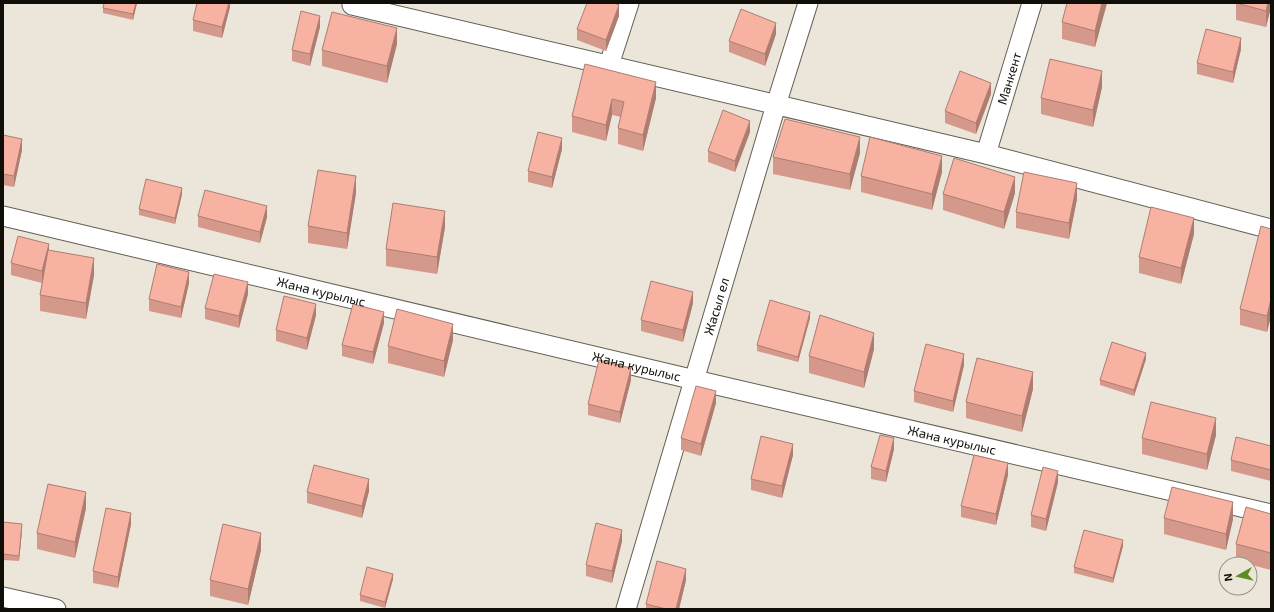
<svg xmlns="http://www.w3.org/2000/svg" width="1274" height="612" viewBox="0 0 1274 612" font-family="'Exo 2',sans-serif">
<rect width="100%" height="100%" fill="#ebe6d9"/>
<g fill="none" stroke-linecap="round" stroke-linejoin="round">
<defs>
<g id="street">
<path d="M353 3 352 5 986 154 1271 229"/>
<path d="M609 65 629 3"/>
<path id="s1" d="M986 154 1032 3"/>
<path id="s2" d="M3 216 695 380 1271 514"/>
<path d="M3 597 56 609"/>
<path id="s3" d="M626 609 776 105 808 3"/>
</g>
</defs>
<use href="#street" stroke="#645f54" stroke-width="21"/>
<use href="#street" stroke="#fff" stroke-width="19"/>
</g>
<path fill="#d4998b" d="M104 3H137L133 20 103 13V8Z
M230 3V7L222 38 193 31V20Z
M1107 3 1095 47 1062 39V22Z
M1236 3H1271V7L1266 27 1236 20Z
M619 16 606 51 577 40V29Z
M320 27 310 66 292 61V50Z
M776 34 765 66 729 52V41Z
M397 44 387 83 322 66V50Z
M1241 49 1233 83 1197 74V63Z
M585 64 656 98 643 151 618 144V128L621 117 612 115 606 141 572 132V116Z
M1102 87 1093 127 1041 114V98Z
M991 94 976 134 945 123V111Z
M750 132 735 172 708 162V151Z
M3 135 22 150 14 187 3 185Z
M562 149 552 188 528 182V171Z
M860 153 850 190 773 174V157Z
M942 172 932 210 861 192V176Z
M356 193 347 249 308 243V226Z
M1015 193 1004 229 943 210V194Z
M182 194 175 224 139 215V209Z
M1077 199 1069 239 1016 228V212Z
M198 216 267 217 260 243 198 227Z
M445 227 437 274 386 266V249Z
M1271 229V316L1267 332 1240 325V309Z
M1194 234 1181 284 1139 273V257Z
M49 250 94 275 86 319 40 311V295L43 277 42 283 11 275V263Z
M189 283 181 318 149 311V299Z
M248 294 239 328 205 319V308Z
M693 303 683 342 641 331V320Z
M316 315 307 350 276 341V330Z
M810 318 798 362 757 351V345Z
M384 323 373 364 342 356V345Z
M453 340 444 377 388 363V346Z
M874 349 864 388 809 373V356Z
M1146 359 1134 396 1100 385V380Z
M964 365 953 412 914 402V391Z
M631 380 620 423 588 415V404Z
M1033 389 1022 432 966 418V402Z
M716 403 701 456 681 450V438Z
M1216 435 1207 470 1142 454V438Z
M1271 446V481L1231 471V460Z
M894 449 886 482 871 479V467Z
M793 455 782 498 751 490V479Z
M1008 475 996 525 961 517V506Z
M1058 482 1046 531 1031 527V515Z
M369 491 362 518 307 503V492Z
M86 508 75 558 37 549V533Z
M1271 514V570L1236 561V544Z
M1164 518 1233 519 1226 550 1164 534Z
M3 522 22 530 19 561 3 560Z
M131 524 118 588 93 583V571Z
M622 541 612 583 586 576V565Z
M1123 546 1113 583 1074 573V567Z
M261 550 248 605 210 596V580Z
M393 579 385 608 360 601V595Z
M686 580 679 609H646V604Z"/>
<path fill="#ad7d71" d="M136 3H137L133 20V14Z
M229 3H230V7L222 38V27Z
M1102 3H1107L1095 47V31Z
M1268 3H1271V7L1266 27V11Z
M619 5V16L606 51V40Z
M320 16V27L310 66V54Z
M776 23V34L765 66V54Z
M397 28V44L387 83V66Z
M1241 38V49L1233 83V72Z
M1102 71V87L1093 127V110Z
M656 82V98L643 151V135Z
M991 83V94L976 134V123Z
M612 99V115L606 141V125Z
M750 121V132L735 172V161Z
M860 137V153L850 190V174Z
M562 138V149L552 188V177Z
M22 139V150L14 187V176Z
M942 156V172L932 210V194Z
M356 176V193L347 249V233Z
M1015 177V193L1004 229V212Z
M1077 183V199L1069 239V223Z
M182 188V194L175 224V218Z
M267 206V217L260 243V232Z
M445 211V227L437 274V257Z
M1194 218V234L1181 284V268Z
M49 244V256L42 283V271Z
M94 258V275L86 319V303Z
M189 272V283L181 318V307Z
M248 282V294L239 328V316Z
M693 292V303L683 342V330Z
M1271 299V316L1267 332V316Z
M316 304V315L307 350V338Z
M384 312V323L373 364V352Z
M810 312V318L798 362V357Z
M453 324V340L444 377V361Z
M874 333V349L864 388V372Z
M1146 353V359L1134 396V390Z
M964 354V365L953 412V401Z
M631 368V380L620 423V412Z
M1033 372V389L1022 432V416Z
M716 391V403L701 456V444Z
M1216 418V435L1207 470V454Z
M894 438V449L886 482V471Z
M793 444V455L782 498V486Z
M1008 463V475L996 525V514Z
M1058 471V482L1046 531V519Z
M369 479V491L362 518V506Z
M86 492V508L75 558V542Z
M1233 502V519L1226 550V534Z
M131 513V524L118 588V577Z
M22 524V530L19 561V556Z
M622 530V541L612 583V571Z
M261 533V550L248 605V589Z
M1123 540V546L1113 583V578Z
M686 569V580L679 609H676Z
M393 574V579L385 608V602Z"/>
<path fill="#f7b2a2" stroke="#ad7d71" d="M104 3H136L133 14 103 8Z
M197 3H229L222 27 193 20Z
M587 3H614L619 5 606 40 577 29Z
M1067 3H1102L1095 31 1062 22Z
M1236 3H1268L1266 11Z
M741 9 776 23 765 54 729 41Z
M301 11 320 16 310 54 292 50Z
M332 12 397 28 387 66 322 50Z
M1206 29 1241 38 1233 72 1197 63Z
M1050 59 1102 71 1093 110 1041 98Z
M585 64 656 82 643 135 618 128 624 102 612 99 606 125 572 116Z
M960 71 991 83 976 123 945 111Z
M723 110 750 121 735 161 708 151Z
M785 119 860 137 850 174 773 157Z
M538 132 562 138 552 177 528 171Z
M3 135 22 139 14 176 3 174Z
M870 137 942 156 932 194 861 176Z
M954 158 1015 177 1004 212 943 194Z
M318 170 356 176 347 233 308 226Z
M1024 172 1077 183 1069 223 1016 212Z
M146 179 182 188 175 218 139 209Z
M205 190 267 206 260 232 198 216Z
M393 203 445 211 437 257 386 249Z
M1151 207 1194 218 1181 268 1139 257Z
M1261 226 1271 229V299L1267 316 1240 309Z
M18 236 49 244 42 271 11 263Z
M48 250 94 258 86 303 40 295Z
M157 264 189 272 181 307 149 299Z
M214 274 248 282 239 316 205 308Z
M651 281 693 292 683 330 641 320Z
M284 296 316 304 307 338 276 330Z
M770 300 810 312 798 357 757 345Z
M353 304 384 312 373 352 342 345Z
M397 309 453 324 444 361 388 346Z
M820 315 874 333 864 372 809 356Z
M1112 342 1146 353 1134 390 1100 380Z
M926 344 964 354 953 401 914 391Z
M977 358 1033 372 1022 416 966 402Z
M599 360 631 368 620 412 588 404Z
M696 386 716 391 701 444 681 438Z
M1151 402 1216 418 1207 454 1142 438Z
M880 435 894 438 886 471 871 467Z
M761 436 793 444 782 486 751 479Z
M1236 437 1271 446V470L1231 460Z
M974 455 1008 463 996 514 961 506Z
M314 465 369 479 362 506 307 492Z
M1043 467 1058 471 1046 519 1031 515Z
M48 484 86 492 75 542 37 533Z
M1172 487 1233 502 1226 534 1164 518Z
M1246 507 1271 514V553L1236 544Z
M106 508 131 513 118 577 93 571Z
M3 522 22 524 19 556 3 554Z
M596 523 622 530 612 571 586 565Z
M223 524 261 533 248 589 210 580Z
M1084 530 1123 540 1113 578 1074 567Z
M657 561 686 569 676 609H666L646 604Z
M367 567 393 574 385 602 360 595Z"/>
<g text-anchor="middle" stroke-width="4" stroke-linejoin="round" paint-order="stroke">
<g font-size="13" fill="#0f0e09" stroke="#ebe6d9">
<text dy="5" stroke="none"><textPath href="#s1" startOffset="79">Манкент</textPath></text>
<text dy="5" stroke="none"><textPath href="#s2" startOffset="327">Жана курылыс</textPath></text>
<text dy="5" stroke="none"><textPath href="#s3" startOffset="316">Жасыл ел</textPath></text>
<text dy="5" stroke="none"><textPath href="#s2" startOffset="651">Жана курылыс</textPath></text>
<text dy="5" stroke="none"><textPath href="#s2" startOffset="975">Жана курылыс</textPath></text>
</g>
</g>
<rect width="1274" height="612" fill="none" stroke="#0f0e09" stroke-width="8"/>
<g transform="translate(1238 576) rotate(262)"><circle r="19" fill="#ebe6d9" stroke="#939086"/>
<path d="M0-3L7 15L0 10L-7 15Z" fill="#5e8d23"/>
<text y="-6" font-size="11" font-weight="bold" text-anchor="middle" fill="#0f0e09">N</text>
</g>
</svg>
